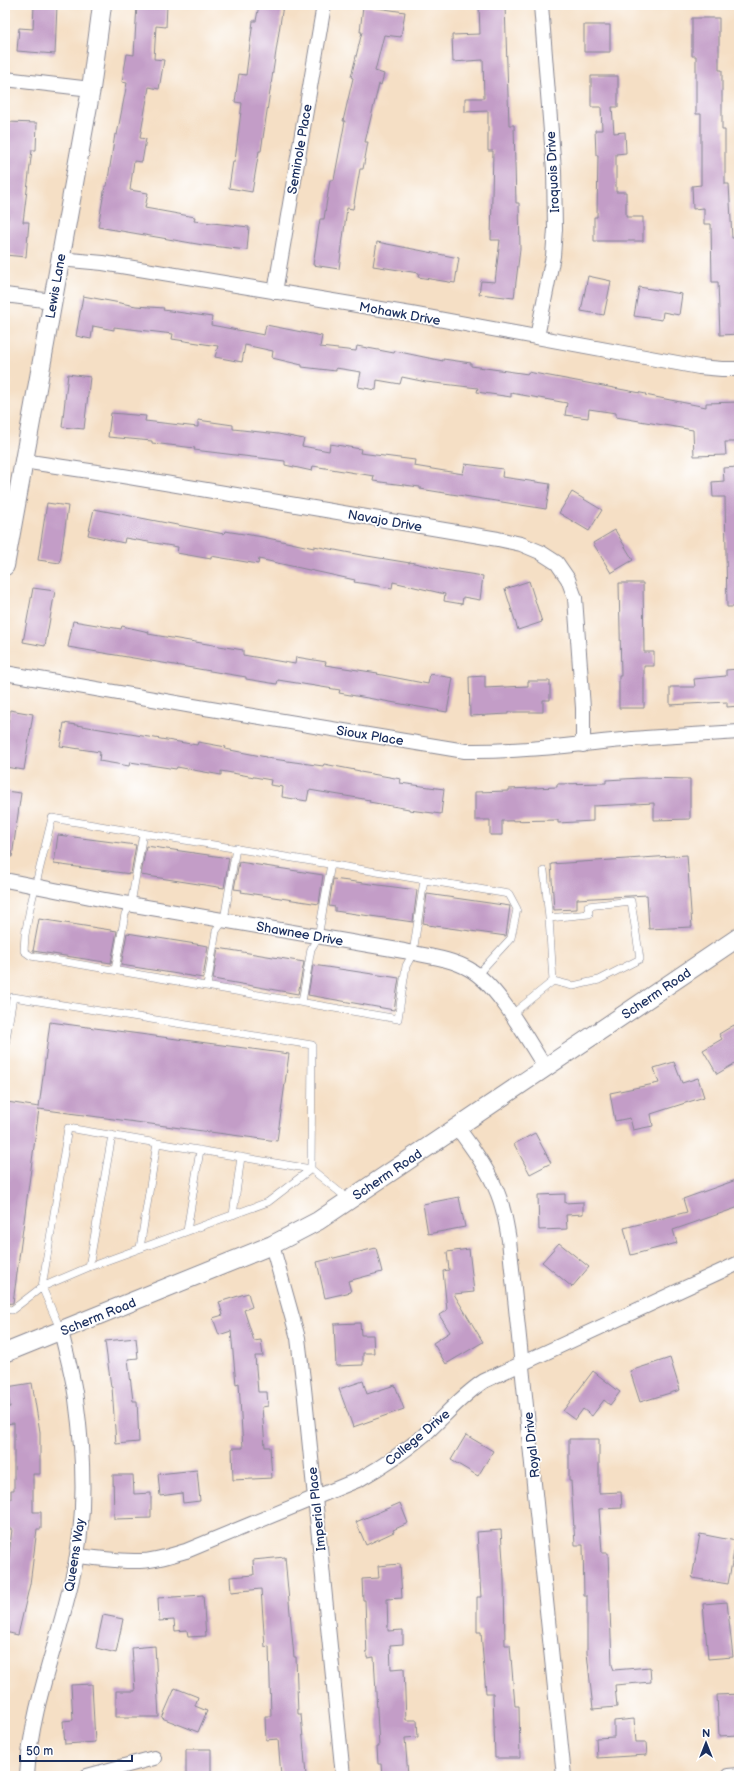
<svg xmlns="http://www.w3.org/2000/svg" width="744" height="1781" viewBox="0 0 744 1781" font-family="'Balsamiq Sans',sans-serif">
<rect width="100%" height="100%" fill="#fff"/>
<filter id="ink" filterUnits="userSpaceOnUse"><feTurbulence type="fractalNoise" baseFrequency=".025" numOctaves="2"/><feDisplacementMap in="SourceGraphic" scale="8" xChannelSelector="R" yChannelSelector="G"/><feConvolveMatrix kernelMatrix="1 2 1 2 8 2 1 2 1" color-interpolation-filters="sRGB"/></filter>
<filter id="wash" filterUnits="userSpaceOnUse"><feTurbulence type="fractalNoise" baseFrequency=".012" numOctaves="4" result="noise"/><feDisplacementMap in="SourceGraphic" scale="16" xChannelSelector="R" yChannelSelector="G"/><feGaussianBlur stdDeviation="0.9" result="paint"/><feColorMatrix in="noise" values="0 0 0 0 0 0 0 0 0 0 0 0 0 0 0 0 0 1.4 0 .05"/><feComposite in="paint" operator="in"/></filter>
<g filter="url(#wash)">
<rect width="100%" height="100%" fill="#f5dfc5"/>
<g id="blocks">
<path fill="#c39dc7" d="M34 5H57L55 54 17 51 19 28 33 29Z
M137 5H167L166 27 156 26 154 59 164 60 159 89 149 87 140 138 146 139 142 162 134 161 130 190 148 193 145 208 195 217 194 221 249 227 247 250 203 245 98 227 105 186H107L115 134 117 135 127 83 122 82 127 54 134 55Z
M259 5H283L261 151H259L252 192 229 188 233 161H235L242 103 235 102 239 74 246 75 253 21H256Z
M479 5H505L509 125H514L516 203H519L520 249 514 298 479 294 481 281 495 282 500 240H491L493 151H488V111L465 112V98H484L483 60 453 62 452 35 480 34Z
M363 6 405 12 401 37 384 35 375 71 384 74 381 85 379 84 365 142H368L363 169H360L353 209 347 208 339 269 313 265 320 219H324L330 180H334L345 121H343L353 78 351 77 362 32H360Z
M692 18H719V70H722V130H725V184H729L732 238H737L739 334 720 335 718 282H712L711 224H704V208L693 209 692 186 701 185V114H696V56H692Z
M584 25H610V52H584Z
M591 76H618V107H612L614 133 625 132 626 153 616 154V192H626V217H643V241H594V217H597L598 155H596L595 130H602L601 107H591Z
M7 122 37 123 36 150H32L23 222H29L26 257 5 255V230H7L9 199H5V180L8 150 6 149Z
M377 242 459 258 455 283 418 277 419 273 373 266Z
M588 276 611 281 604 315 581 311Z
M639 287 682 294 679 315 663 312 662 320 634 316Z
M83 296 136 306 164 308 163 310 212 317 211 325 264 335 266 325 322 336 320 347 356 351 357 346 394 353 395 351 443 361V359L471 363V366L528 374V372L646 394 645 395 706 407V403L739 402V442H725L726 455 694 456 693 430 616 417V413L589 409 588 418 565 415 567 403 511 393V397L477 392 478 388 426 382 402 377 400 384 377 380 376 390 358 387 361 372 336 368V371L302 367V365L272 358 273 351 245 345 242 362 215 357 218 346 172 339 173 334 114 327V330L93 326 91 339 76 336Z
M68 374 90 377 84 429 62 427Z
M111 413 146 416 145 421 198 427V420L233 425V429L278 434 304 439 302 446 329 451 330 444 361 449 360 453 415 460 414 466 463 474 465 464 503 469 502 477 550 484 546 509 420 489V487L373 481 374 476 313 466 312 471 285 465V461L194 450 195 448 152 443V441L108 437Z
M739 467V607H727L725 497H713L712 482 724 481 723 468Z
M572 492 602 510 589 531 559 513Z
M47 503 68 506 60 563 38 560Z
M94 509 224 534 225 531 263 537 314 548V546L361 555 410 563V562L444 570 483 576 480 600 463 597 462 604 444 601 445 594 393 582 392 588 354 582 355 580 259 559 258 564 211 556V559L177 553 178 547 125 538 124 543 88 535Z
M615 530 633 560 611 573 593 543Z
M529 581 542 622 518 630 505 589Z
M619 583H643L644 652H654V666H644V708H619V676H621Z
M33 588 55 591 45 646 23 642Z
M73 621 121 629 122 626 149 632 148 634 243 650V655L295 664 296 657 326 662 325 665 378 673 377 674 428 684 430 674 453 678 447 712 339 693 340 690 278 680 277 684 246 679V677L68 647Z
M739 669V706L727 707V702L670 705V687H695L694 679 726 676V670Z
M485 676V688L528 686V681H550V700H543V712H508V714L470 716 469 677Z
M10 710 33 714 24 770 5 767V741Z
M64 723 197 745 198 742 226 747 225 749 266 757V758L323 766 324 764 360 771V772L401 779 400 783 444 789 441 814 409 810V809L369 802 370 800 309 790 307 801 282 797 283 787 270 785 271 780 221 771V775L177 767 176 769 130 762 129 766 99 761 100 752 60 746Z
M641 778 690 779V819L654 820V803L593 806V821L558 823V820L502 821V835H490V820H475V792L509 791V789L557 787V784L606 783V780Z
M5 791 21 793 12 857 5 856Z
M58 835 136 845 131 874 54 864Z
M146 846 229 858 224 888 141 875Z
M687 855 692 927 649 929 647 895 577 899V909L554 910 551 864Z
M239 862 323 875 319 904 241 892 242 890 234 889Z
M333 879 417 890 413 922 335 911V907L329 906Z
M427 894 510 906 506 936 428 925V924L423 923Z
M39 919 117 931 111 963 33 951Z
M127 933 208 946 203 978 121 965Z
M218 948 304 962 298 994 213 979Z
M313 965 399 978 394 1010 308 995Z
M50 1022 289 1054 277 1141 39 1109 13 1303 5 1304V1116L7 1102 39 1107Z
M734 1025 739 1033V1061L717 1074 703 1050 722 1039 719 1034Z
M674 1062 682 1083 698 1078 704 1097 651 1114 653 1126 633 1130 630 1118 615 1121 610 1093 659 1083 654 1068Z
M535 1133 551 1163 530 1174 514 1144Z
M739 1179V1207L673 1230 677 1243 631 1255 624 1228 687 1212 683 1199Z
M565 1194V1203L583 1202V1214L566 1215 567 1229 539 1230 538 1195Z
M459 1197 465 1227 428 1234 423 1204Z
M559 1243 589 1267 572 1287 542 1262Z
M376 1248 382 1272 348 1281 351 1292 325 1298 317 1262Z
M469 1249 474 1292 454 1294 483 1342 446 1364 433 1343 450 1332 439 1315 447 1310 443 1271 449 1270 447 1252Z
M248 1293 252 1307 244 1310 254 1341 261 1340 263 1356H255L258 1392H267L268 1406 262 1407 265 1447H270L272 1478 233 1480 232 1448H243L239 1383 236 1384 231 1331 219 1335 213 1318 223 1315 219 1302Z
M360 1323 361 1335H373L374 1353H363V1365L336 1366 334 1324Z
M136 1338 138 1358 128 1359 133 1401H137L139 1442 116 1444 112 1387H111L105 1341Z
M670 1358 680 1390 640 1402 630 1371Z
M593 1371 620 1392 610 1405 604 1400 592 1416 583 1409 575 1420 563 1411Z
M363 1381 367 1394 395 1385 404 1409 353 1427 339 1389Z
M32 1383 40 1432V1474H33V1512H41V1529H37L30 1584 18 1635 5 1632V1590L12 1529H5V1499H11V1490H14V1423L5 1424V1408L10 1407 7 1387Z
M466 1435 493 1451 478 1476 451 1460Z
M569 1439H599V1493L621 1492 622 1508 599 1509 602 1553H608L612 1665 614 1670 650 1667 651 1682 615 1685 617 1707 593 1709 587 1653V1596H584L583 1545H575L571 1481H569Z
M197 1470 200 1501 183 1503 182 1493 160 1496 158 1474Z
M113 1475H133L134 1494 151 1493V1518L114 1519Z
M400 1503 408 1523 393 1530 394 1532 366 1545 356 1522Z
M501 1530 504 1578 505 1645H510L515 1706H519L520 1758H495L493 1693H486L481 1632H477V1597H481L477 1532Z
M700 1534 736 1541 728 1584 692 1578Z
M285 1557 294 1657H296L298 1714H301L306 1776H281L278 1739 266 1740 265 1716H271L269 1646 265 1647 261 1589 231 1592 230 1577 254 1575 253 1560Z
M400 1564 402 1598 387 1599 388 1631 403 1630V1644L390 1645 391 1669 404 1668 406 1720H417L418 1737 405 1738 408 1776H382L381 1764H378L377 1747H379L374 1657 367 1658 365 1600H363L362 1579 379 1578 378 1566Z
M203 1595 206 1636 188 1637 187 1630 175 1631 174 1620 159 1621 158 1598Z
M727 1602 733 1657 708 1659 703 1604Z
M103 1615 123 1619 116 1653 96 1648Z
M155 1646 159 1717H116V1691H135L132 1648Z
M92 1684 95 1742 65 1744 63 1721 73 1720 71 1685Z
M175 1688 198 1697 195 1706 207 1711 198 1732 162 1718Z
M739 1694V1735L719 1736 717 1695Z
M634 1719 636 1742H646L647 1755 597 1758 596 1738 614 1737V1721Z
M186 1749H211V1776H186Z"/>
</g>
</g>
<g filter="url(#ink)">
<use href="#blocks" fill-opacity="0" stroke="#888792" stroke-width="1"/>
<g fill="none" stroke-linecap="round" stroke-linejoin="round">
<defs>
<path id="service" d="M544 871 549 918
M424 880 413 953 406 966 398 1019 31 956 24 951 25 935 30 908 52 818 509 894 517 909 511 938 477 975
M115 970 125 914 131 904 143 833
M207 986 216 931 224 920 236 848
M302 1002 311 949 318 937 331 864
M511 1015 553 981 549 918 589 914 588 906 631 901 640 959 599 980 573 986 553 981
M5 1045 13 997 312 1045 311 1169 268 1202 89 1267 42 1287 12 1310 5 1309
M233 1215 241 1157
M187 1231 200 1150
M140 1248 157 1143
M89 1267 112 1135
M61 1331 42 1287 68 1128 311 1169 348 1199"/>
<path id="minor" d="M5 79 91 89
M59 259 103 263 411 314 699 367 722 369H739
M275 292 324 5
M5 295 52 301
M537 337 553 256 555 229 554 170 541 5
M23 461 123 476 498 539 521 544 540 552 557 563 568 579 575 598 583 708V745
M5 673 193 706 465 751C525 752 585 743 645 738 676 736 708 734 739 732
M5 880 105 900 404 951C425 956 450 958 469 969 499 986 526 1038 545 1067
M457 1127C471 1146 485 1165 495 1187 503 1204 506 1222 509 1240L564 1776
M272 1245 298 1338 304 1388 343 1776
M77 1556C98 1558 119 1562 140 1561 156 1561 171 1555 186 1551L360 1479C383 1466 404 1452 424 1435 444 1417 461 1396 484 1381L739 1263
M27 1776C31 1700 64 1630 77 1555 86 1504 83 1450 76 1399 73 1376 66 1353 61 1331
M87 1776 154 1758
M728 1776 739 1775"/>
<path id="tertiary" d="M5 566 91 89 102 5
M5 1353 272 1245 318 1221 739 937"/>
</defs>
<use href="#service" stroke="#888792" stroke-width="8"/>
<use href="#minor" stroke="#888792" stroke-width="16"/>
<use href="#tertiary" stroke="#888792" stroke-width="20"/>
<use href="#service" stroke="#fff" stroke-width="7"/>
<use href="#minor" stroke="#fff" stroke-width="14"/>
<use href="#tertiary" stroke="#fff" stroke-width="18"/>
</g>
</g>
<g text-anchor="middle" stroke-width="3.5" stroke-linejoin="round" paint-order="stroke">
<g font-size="13" fill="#1b2f5e" stroke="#fff">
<text transform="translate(299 149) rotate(-80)" y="5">Seminole Place</text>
<text transform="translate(552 172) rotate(-93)" y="5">Iroquois Drive</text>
<text transform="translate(55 286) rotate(-80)" y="5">Lewis Lane</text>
<text transform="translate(400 313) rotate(10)" y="5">Mohawk Drive</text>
<text transform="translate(385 520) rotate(10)" y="5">Navajo Drive</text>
<text transform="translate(370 735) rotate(9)" y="5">Sioux Place</text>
<text transform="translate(300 933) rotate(10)" y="5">Shawnee Drive</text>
<text transform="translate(656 993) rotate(-34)" y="5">Scherm Road</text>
<text transform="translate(387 1174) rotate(-34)" y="5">Scherm Road</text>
<text transform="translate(98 1316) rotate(-22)" y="5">Scherm Road</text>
<text transform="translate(417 1437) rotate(-40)" y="5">College Drive</text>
<text transform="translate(531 1445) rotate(-96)" y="5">Royal Drive</text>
<text transform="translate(316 1509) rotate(-96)" y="5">Imperial Place</text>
<text transform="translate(74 1555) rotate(-81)" y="5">Queens Way</text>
</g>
</g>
<rect width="744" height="1781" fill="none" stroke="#fff" stroke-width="20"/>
<g transform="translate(706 1743)" stroke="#ffffff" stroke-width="3" paint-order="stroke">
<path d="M0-3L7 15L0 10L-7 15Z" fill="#1b2f5e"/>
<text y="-6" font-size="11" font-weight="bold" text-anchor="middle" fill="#1b2f5e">N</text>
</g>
<path d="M20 1755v6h112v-6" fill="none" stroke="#1b2f5e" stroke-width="2"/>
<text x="26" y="1755" font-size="12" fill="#1b2f5e" stroke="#ffffff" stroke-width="3" paint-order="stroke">50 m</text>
</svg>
